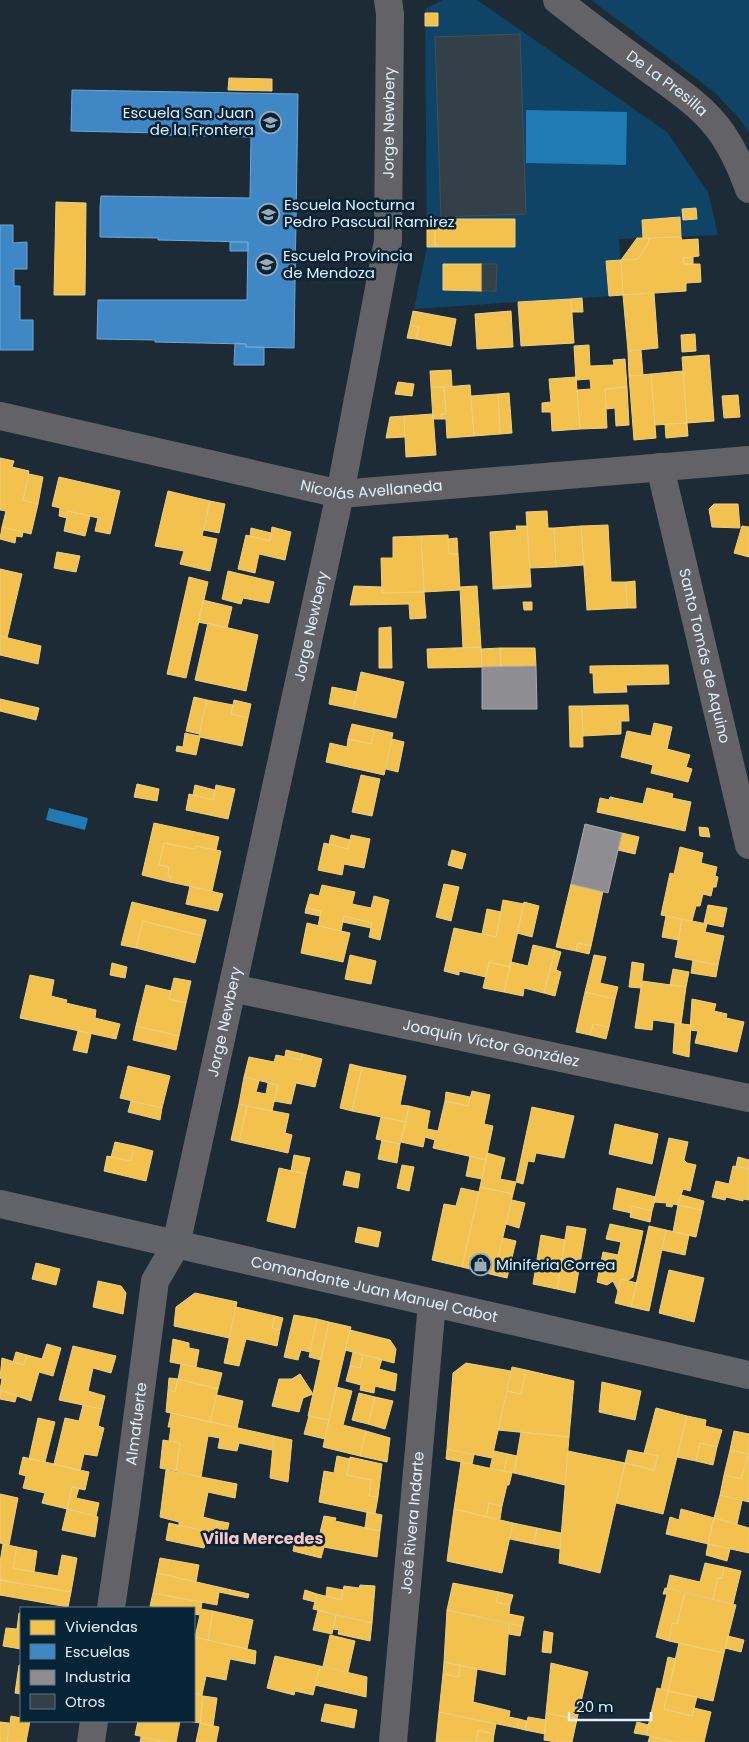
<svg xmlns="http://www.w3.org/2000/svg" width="749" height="1742" viewBox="0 0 749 1742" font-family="Poppins,sans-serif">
<rect width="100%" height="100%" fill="#1c2b36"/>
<path fill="#104466" d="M443 0H477L667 132 708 192 718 235 619 239 623 295 571 299 574 343 521 346 518 302 414 309 427 247 425 9Z
M591 0H749V132L738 117 714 92Z"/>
<path fill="#207ab4" d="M526 110 627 112 626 165 526 163Z
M49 808 88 818 85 830 46 820Z"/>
<path fill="#f2c14e" stroke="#edcf82" d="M425 13H438V26H425Z
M229 78 272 79V91L228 90Z
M56 202 86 203 85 295H54Z
M696 208 697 219 683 220 682 209Z
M680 217 681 237 643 238 642 220Z
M427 219H435V247H427Z
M435 219H515V247H435Z
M681 237 682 240 698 239 699 256 683 258 684 264H700L701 282 686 283V291L623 295 621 260 638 259 649 242V238Z
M637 238H649V242L638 259 621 260Z
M693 257V264H684L683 258Z
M621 260 623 295 609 296 606 261Z
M443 264H482V291L443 290Z
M654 293 658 348 628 351 623 295Z
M582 298 583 312H572L571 299Z
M571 299 574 343 521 346 518 302Z
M413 311 456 319 451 346 416 339 419 327 410 325Z
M511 311 513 347 477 349 475 314Z
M410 325 419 327 416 339 407 338Z
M695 334 696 351 682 352 681 335Z
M589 345 590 366 614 365 613 360 625 359 627 387 605 389 607 428 580 429 577 390 591 389 590 379 576 380 574 346Z
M641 350 643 375 629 376 628 351Z
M709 355 714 421 687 423 682 357Z
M451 370 452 386 431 387 430 371Z
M683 371 687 423 655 425 651 374Z
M651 374 656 438 634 440 629 376Z
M576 377 580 429 552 431 551 412H542V403L551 402 549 379Z
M398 382 414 384 412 396 395 394Z
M470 385 474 436 447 438 446 419H441V414H446L444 387Z
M431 387H444L446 414H441V419H433Z
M627 387 629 425 616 426 615 408 606 409 605 389Z
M509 393 512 433 500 434 498 394Z
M498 394 500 434 474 436 471 396Z
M738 395 740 417 724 418 722 396Z
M433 414 436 455 406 457 404 416Z
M404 416 405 437 386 438 390 417Z
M687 423 688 436 666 438 665 424Z
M0 458 14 461 12 467 29 471 23 500 38 504 31 534 2 527 6 511 0 510Z
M29 474 43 477 38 504 23 500Z
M59 477 120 491 110 534 95 531 98 518 68 511 67 518 59 516 60 508 52 506Z
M168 491 210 501 202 536 217 539 210 571 180 564 184 551 155 546Z
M210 501 225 504 219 533 204 530Z
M714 504H738L740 528 712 527 709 509Z
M68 511 90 516 85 536 64 531Z
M547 511 548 528H554L556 567 530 568 526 512Z
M608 525 611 582H626L627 608 587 610 581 526Z
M516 526H527L531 585 493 587 490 532 517 530Z
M581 526 584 565 556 567 554 528Z
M742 526 749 527V557L734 553Z
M2 527 23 532 22 537 16 536 15 543 0 539Z
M272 527 291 532 285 560 259 554 255 573 238 569 246 535 270 541Z
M251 528 271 533 270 541 250 536Z
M448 535 449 554H458L460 590 424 592 421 536Z
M421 536 424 592 382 593 381 558H393V537Z
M457 538 458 554H449L448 539Z
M57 552 80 556 76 572 54 568Z
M0 569 22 574 7 638 0 636Z
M228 571 274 582 269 603 243 598 241 604 222 599Z
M189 577 208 582 186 678 167 674Z
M635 581 636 608H627L626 582Z
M531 585V587L493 589V587Z
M354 586 382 587V593L424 592 426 618 410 619 409 604 350 605Z
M477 586 481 647 463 648 460 587Z
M203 600 232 607 227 628 198 622Z
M523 602H532V610H524Z
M208 623 258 635 246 691 195 680Z
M391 627 392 668H379V628Z
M0 636 41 646 38 664 0 655Z
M481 647 482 667 428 668 427 649Z
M500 648 501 667H482L481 649Z
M500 648H535L536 666 501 667Z
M668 665 669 684 626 685 627 692 594 693 593 673H590V666Z
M361 672 404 682 396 718 353 709Z
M332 687 357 692 353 709 329 704Z
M194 697 207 700 199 734 186 731Z
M0 699 39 708 36 720 0 711Z
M207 700 233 705 231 714 248 718 242 746 200 737 196 755 176 751 177 746 183 747 185 733 199 736Z
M234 700 251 704 248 718 231 714Z
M628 705 629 721H621V734L583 736 582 706Z
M569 706H582L583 747H570Z
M654 723 672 727 667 749 690 755 686 767 692 769 688 782 651 773 653 765 621 757 627 731 651 736Z
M352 724 375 729 371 744 348 739Z
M375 729 393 733 384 775 326 762 330 743 347 747 348 739 371 744Z
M392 739 404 742 398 772 386 769Z
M361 775 380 779 372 816 352 812Z
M137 784 159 789 157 801 134 797Z
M195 785 215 790 213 800 193 795Z
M216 785 235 789 228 819 186 810 189 794 213 800Z
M647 788 673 794 672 798 691 802 685 831 597 812 600 798 609 800 610 797 643 804Z
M154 823 219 837 216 850 196 846 195 849 164 843 159 865 169 867 168 876 171 877 170 882 142 875Z
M699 827 708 828 710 837 700 836Z
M622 833 639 837 635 854 618 850Z
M331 835 350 840 348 849 329 844Z
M351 835 370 839 364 868 344 864 342 875 318 870 324 843 348 849Z
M164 843 195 849 196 846 221 851 212 891 170 882 171 877 168 876 169 867 159 865Z
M680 847 703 853 701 863 717 867 715 876 718 877 716 887H713L711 896 703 894 700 906H696L692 921 661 915 670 873 674 874Z
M452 850 466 854 462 869 448 865Z
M444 884 459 887 451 921 436 917Z
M571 884 603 891 591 946 578 943 576 951 556 947Z
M322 885 355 892 352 904 366 907 371 908 374 896 389 900 380 940 369 937 372 923 344 916 341 931 318 926 321 911 306 908 310 894 319 896Z
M190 886 223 894 218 911 186 904Z
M503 900 524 904 510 967 489 962 486 977 459 971V975L444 971 454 928 496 937Z
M132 902 206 920 202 936 143 921 136 948 121 945Z
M524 902 539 906 532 937 517 933Z
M708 905 727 908 723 927 704 923Z
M306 908 321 911 320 916 305 913Z
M487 909 501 912 496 937 482 934Z
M344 916 372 923 371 928 343 922Z
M666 916 682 919 678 940 662 937Z
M682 919 707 924 705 932 724 936 718 965 675 957Z
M143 921 202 936 195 963 136 948Z
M307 923 350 933 343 962 301 953Z
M578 943 591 946 589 954 576 951Z
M533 945 555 950 544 993 524 988 523 996 504 992 511 962 528 966Z
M555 950 561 952 556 970 561 972 555 996 544 993Z
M350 955 376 961 371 984 345 979Z
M594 955 606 957 600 983 618 987 615 999 585 992Z
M693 960 718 965 716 977 691 973Z
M489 962 510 967 504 992 483 988Z
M632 962 644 964 641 988 629 987Z
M112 963 127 967 125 978 110 975Z
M673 969 689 972 686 987 670 985Z
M30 975 54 980 51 996 67 1000 66 1003 96 1010 95 1018 120 1024 116 1039 20 1018Z
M174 978 191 981 186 1003 169 999Z
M642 981 686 987 681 1024 653 1020 652 1030 635 1028Z
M146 985 171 991 169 999 186 1003 179 1036 136 1026Z
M585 992 615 999 609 1027 593 1024 590 1035 576 1032Z
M692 999 716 1004 714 1011 727 1014 726 1018 744 1022 737 1052 695 1043 698 1031 690 1030Z
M675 1023 691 1025 689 1057 673 1053Z
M593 1024 609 1027 606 1039 590 1035Z
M136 1026 179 1036 176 1050 133 1040Z
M78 1031 91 1034 87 1053 73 1050Z
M286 1050 303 1054 301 1060 285 1056Z
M303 1054 322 1059 315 1087 296 1083 291 1104 274 1101 278 1085 244 1077 249 1057 274 1062 276 1055 301 1060Z
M350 1064 362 1067 352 1111 340 1108Z
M128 1066 170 1076 162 1108 120 1098Z
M362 1067 406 1076 400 1105 409 1106 406 1122 352 1111Z
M244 1077 259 1081 256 1092 266 1094 268 1083 278 1085 272 1111 239 1104Z
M472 1091 490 1095 484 1124 493 1126 486 1160 433 1148 435 1140 425 1137 423 1147 401 1142 409 1106 430 1111 427 1129 438 1131 445 1101 468 1106Z
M446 1092 470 1097 468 1106 445 1101Z
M131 1101 162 1108 160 1120 128 1112Z
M239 1104 247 1106 239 1142 231 1140Z
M247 1106 289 1114 285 1133 292 1135 288 1153 239 1142Z
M532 1107 574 1116 564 1158 536 1153 534 1162 528 1161 523 1184 516 1182Z
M381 1117 406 1122 400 1144 376 1139Z
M615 1124 658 1134 652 1164 609 1154Z
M669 1138 688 1142 684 1160 687 1163 696 1165 690 1191 683 1189 678 1205 673 1204 672 1207 666 1206 667 1203 654 1202Z
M382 1140 400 1144 397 1163 378 1159Z
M115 1142 134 1146 131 1161 111 1157Z
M134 1146 153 1151 146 1181 104 1171 107 1156 131 1161Z
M487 1153 505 1158 500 1179 516 1182 513 1194 480 1187Z
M294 1155 310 1158 306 1174 291 1171Z
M470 1156 486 1160 482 1179 466 1176Z
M738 1157 749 1160V1169L736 1166Z
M402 1165 414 1167 409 1191 397 1188Z
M733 1166 749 1169V1200L743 1199V1201L726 1197 725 1200 712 1197 716 1181 729 1184Z
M279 1168 306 1174 295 1228 267 1221Z
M346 1171 360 1174 358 1188 343 1185Z
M480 1187 513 1194 494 1275 462 1267Z
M461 1188 479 1192 462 1267 432 1260 444 1204 456 1206Z
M617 1188 656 1197 652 1211 632 1206 631 1213 613 1209Z
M681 1195 704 1201 702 1210 678 1205Z
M512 1200 525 1203 519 1228 506 1224Z
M678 1205 702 1210 696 1237 673 1232Z
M632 1206 652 1211 650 1222 630 1217Z
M610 1224 643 1231 633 1277 627 1281 621 1279 618 1291 613 1281 607 1285 597 1282 603 1252 618 1255 621 1242 606 1239Z
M567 1226 586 1229 575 1293 557 1289Z
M649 1226 666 1230 649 1311 631 1307Z
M358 1227 381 1232 378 1247 355 1242Z
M666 1230 689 1235 685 1255 662 1250Z
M541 1235 565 1240 557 1289 533 1284Z
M503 1238 516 1241 507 1278 494 1275Z
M36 1263 60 1269 56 1285 32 1279Z
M669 1270 704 1278 694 1322 659 1313Z
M621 1279 637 1283 631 1307 615 1303Z
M98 1281 121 1286 126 1293 123 1314 93 1307Z
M195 1293 237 1302 229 1338 174 1326 176 1307Z
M236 1307 275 1316 272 1328 280 1330 277 1346 246 1339 239 1366 224 1363Z
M294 1315 317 1319 310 1352 301 1350 298 1360 284 1357Z
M275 1316 283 1318 280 1330 272 1328Z
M317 1319 329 1322 321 1360 309 1357Z
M329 1322 351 1327 329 1420 308 1416Z
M350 1330 390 1340 396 1349 394 1363 345 1350Z
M173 1339 189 1343V1348L199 1350 196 1367 170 1362Z
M47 1344 61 1348 53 1376 39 1372 31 1401 0 1390 2 1379 0 1378 2 1358 24 1365 27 1355 42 1359Z
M73 1346 116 1356 111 1373 93 1368 88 1391 105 1396 102 1409 59 1400Z
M16 1352 27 1355 24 1365 13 1362Z
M353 1352 363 1355 360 1368 350 1366Z
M363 1355 382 1359 379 1369 397 1374 395 1391 375 1386 374 1393 360 1390 361 1385 346 1381 350 1366 360 1368Z
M466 1363 511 1371 492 1458 447 1449 453 1373Z
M181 1364 222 1373 218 1389 178 1379Z
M512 1367 526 1370 521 1394 507 1391Z
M526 1370 574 1381 569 1437 498 1430 507 1391 521 1394Z
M300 1374 313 1394 303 1398 299 1412 272 1406 279 1379H292Z
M169 1378 178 1379 175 1392 168 1390Z
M178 1379 218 1389 210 1422 166 1412 168 1390 175 1392Z
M602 1382 641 1391 635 1420 599 1412Z
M336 1387 352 1391 343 1425 366 1431 360 1456 323 1447Z
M0 1390 17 1395 15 1402 0 1399Z
M359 1393 375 1397 368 1424 352 1420Z
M217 1395 243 1401 237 1428 210 1422Z
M375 1397 393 1401 385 1429 368 1424Z
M83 1405 102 1409 98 1426 104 1428 97 1456 84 1454 80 1471 54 1464 65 1418 79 1421Z
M656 1408 687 1416 663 1514 616 1503 625 1463 654 1470 658 1456 644 1453Z
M171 1413 274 1436 272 1450 239 1443 237 1451 218 1448 220 1438 208 1436 201 1477 176 1471 180 1443 169 1441 171 1427H168Z
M309 1416 329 1420 325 1439 304 1434Z
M687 1416 706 1420 705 1426 722 1430 717 1447 700 1443 696 1461 677 1457Z
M38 1418 55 1422 45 1462 29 1459Z
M366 1431 390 1438 387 1462 360 1456Z
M734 1431 749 1434V1502L720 1495 724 1475 741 1479 748 1454 730 1450Z
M521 1432 569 1437 565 1485 514 1473Z
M274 1436 292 1440 288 1482 270 1478Z
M163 1440 180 1443 176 1471 160 1468Z
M700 1443 717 1447 713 1465 696 1461Z
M447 1449 474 1455 472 1464 446 1459Z
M628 1450 658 1456 654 1470 625 1463Z
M730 1450 748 1454 741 1479 724 1475Z
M494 1451 508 1454 504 1471 490 1468Z
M568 1451 625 1463 600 1573 559 1563Z
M508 1454 517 1456 514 1473 504 1471Z
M337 1456 350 1459 347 1475 371 1480 369 1496 378 1497 375 1514 319 1502 324 1471 334 1473Z
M23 1457 89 1472 85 1490 72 1487 67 1509 42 1503 45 1493 23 1488 26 1476 19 1474Z
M350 1457 382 1464 378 1497 369 1496 371 1480 347 1475Z
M461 1462 512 1473 509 1485H507L502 1506 489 1503 486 1517 454 1509Z
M166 1470 237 1484 235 1498 208 1492 203 1517 218 1521 215 1533 179 1525V1522L160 1517Z
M72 1487 79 1488 76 1498 99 1503 96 1516 67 1509Z
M0 1494 18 1498 9 1545 0 1543Z
M720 1495 742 1501 737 1524 714 1518Z
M489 1503 502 1506 500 1519 486 1517Z
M67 1509 98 1517 95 1537 62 1530Z
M454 1509 513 1523 502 1573 447 1561Z
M681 1509 714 1518 708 1544 666 1534 670 1517 679 1520Z
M367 1512 382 1515 380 1531 365 1528Z
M324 1516 336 1518 335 1521 380 1531 377 1557 324 1547 321 1558 293 1551 296 1536 318 1541Z
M714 1518 749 1528V1553L708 1544Z
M218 1521 229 1523 226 1536 215 1533Z
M169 1523 208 1532 204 1548 166 1540Z
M513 1523 537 1528 534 1544 510 1539Z
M537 1528 561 1533 560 1549 534 1544Z
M3 1544 17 1547 13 1568 58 1576 62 1555 77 1558 71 1592 0 1580V1562Z
M708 1544 730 1549 727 1561 706 1555Z
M17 1547 37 1551 34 1572 13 1568Z
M160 1558 199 1565 196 1582 157 1573Z
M705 1563 724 1567 722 1578H718L713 1599 667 1588 670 1575 700 1582Z
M724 1567 741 1571 733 1604 713 1599 718 1578H722Z
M157 1573 249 1594 248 1598 219 1592 217 1605 153 1593Z
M0 1580 71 1592 68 1607 0 1595Z
M453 1583 499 1592 496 1602 510 1605 509 1614 524 1617 522 1626 447 1610Z
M360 1585 375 1586 372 1623 313 1609 317 1594 341 1600 344 1586 359 1588Z
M327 1587 343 1590 341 1600 326 1596Z
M665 1588 685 1593 677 1624 672 1623 669 1641 656 1637 667 1594H663Z
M305 1590 317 1594 315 1602 303 1599Z
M499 1592 513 1595 510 1605 496 1602Z
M153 1593 202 1602 201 1609 213 1611 208 1640 195 1637 200 1615 194 1614V1608H162L150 1606Z
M685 1593 736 1605 724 1653 669 1641 672 1623 677 1624Z
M318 1610 336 1615 332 1634 313 1630Z
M447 1610 509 1624 505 1675 444 1662Z
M213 1611 253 1620 247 1649 208 1640Z
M19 1613H21V1649L3 1646 6 1628 17 1629Z
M336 1615 372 1623 370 1641 338 1634 339 1630 333 1629Z
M509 1624 522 1626 520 1636 509 1634Z
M544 1631 553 1633 551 1653 542 1652Z
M330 1635 355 1641 348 1672 323 1666Z
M728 1636 744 1640 741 1652 725 1648Z
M194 1637 256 1651 255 1664 230 1659 226 1680 206 1676 202 1695 194 1693Z
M679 1643 724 1653 713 1701 668 1691Z
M275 1656 320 1666 313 1695 295 1691 294 1695 267 1688Z
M668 1657 676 1659 668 1691 661 1689Z
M444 1662 460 1665 459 1677 443 1674Z
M551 1663 588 1672 577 1719 546 1713Z
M19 1665H21V1694L15 1693Z
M460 1665 477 1669 473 1702 510 1711 509 1717 519 1719 517 1728 439 1712 443 1674 459 1677Z
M320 1666 367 1677 366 1697 315 1685Z
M657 1688 668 1691 664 1709 692 1716 694 1708 711 1712 704 1742H675L646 1735Z
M668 1691 697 1697 692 1716 664 1709Z
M194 1693 203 1696 200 1723 188 1721H194Z
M203 1696 217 1698 213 1726 200 1723Z
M325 1704 357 1710 354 1728 321 1721Z
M439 1712 496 1724 494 1734 478 1730 476 1742H436Z
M546 1713 577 1719 572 1742H556L544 1740Z
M11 1716 21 1718V1721H30L26 1742H7Z
M528 1717 546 1720 545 1734 525 1730Z
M519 1719 527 1721 525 1730 517 1728Z
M138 1721H180L176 1742H166L135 1735Z
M0 1722 9 1723 7 1742H0Z
M637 1722 649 1725 646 1735 634 1733Z
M200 1723 219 1727 216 1742H196Z
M478 1730 494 1734 493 1742H476Z
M650 1736 675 1742H648Z
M141 1737 166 1742H140Z"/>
<path fill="#3f88c5" stroke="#6fa7d6" d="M72 90 298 94 294 348 246 347V344L155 342V340L97 339 98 300H247L248 242 158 240V238L100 237V208L101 196 250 198 251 137 161 135V133L71 131Z
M0 225H13V243L27 242V269H14V286H20V320H33V350H0Z
M230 242H248V251H230Z
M235 343 246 344V347H264V365H234Z"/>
<path fill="#8d8d92" stroke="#a6abb2" d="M536 666 537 709H482V667Z
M585 824 622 833 608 893 571 884Z"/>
<path fill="#344048" stroke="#434f59" d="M520 34 526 214 441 217 435 37Z
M482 264H497L496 291H482Z"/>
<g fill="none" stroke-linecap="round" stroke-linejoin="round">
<g stroke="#636266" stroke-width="28">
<path id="s1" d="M557 0C585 22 613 43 642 64 667 83 699 103 718 128 732 146 741 167 749 189"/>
<path id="s2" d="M0 416 340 494 749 460"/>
<path id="s3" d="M660 467 749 845"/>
<path id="s4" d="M232 988 749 1098"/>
<path id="s5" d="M111 1608 125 1512 155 1281 176 1245 340 494 388 241 390 14 388 0"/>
<path d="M91 1742 94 1721"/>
<path id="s6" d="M393 1742 432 1303"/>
</g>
<path stroke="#616369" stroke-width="28" id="s7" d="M0 1204 749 1375"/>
</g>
<defs>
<symbol id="school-ring" viewBox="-11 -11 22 22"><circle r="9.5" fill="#072336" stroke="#9babb7" stroke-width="1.5"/><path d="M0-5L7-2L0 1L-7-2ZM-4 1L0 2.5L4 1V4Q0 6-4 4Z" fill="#9babb7"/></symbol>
<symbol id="shop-ring" viewBox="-11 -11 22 22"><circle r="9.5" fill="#072336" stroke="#9babb7" stroke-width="1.5"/><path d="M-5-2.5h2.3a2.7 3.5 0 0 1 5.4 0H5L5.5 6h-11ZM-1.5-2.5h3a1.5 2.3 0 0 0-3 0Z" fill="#9babb7"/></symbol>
</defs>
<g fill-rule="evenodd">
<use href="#school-ring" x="258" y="110" width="25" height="25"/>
<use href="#school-ring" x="256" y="202" width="25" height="25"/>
<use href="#school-ring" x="254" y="252" width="25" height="25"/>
<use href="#shop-ring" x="468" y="1252" width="25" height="25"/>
</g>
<g text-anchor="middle" stroke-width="5" stroke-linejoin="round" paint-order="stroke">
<g font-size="15" fill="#e0f0fd" stroke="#072336">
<text dy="5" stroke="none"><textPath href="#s1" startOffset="138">De La Presilla</textPath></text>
<text dy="5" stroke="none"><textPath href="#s5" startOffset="1516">Jorge Newbery</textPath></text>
<text dy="5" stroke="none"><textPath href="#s2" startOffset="380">Nicolás Avellaneda</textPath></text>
<text dy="5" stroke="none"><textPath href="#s5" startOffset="1005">Jorge Newbery</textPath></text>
<text dy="5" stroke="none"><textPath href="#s3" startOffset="194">Santo Tomás de Aquino</textPath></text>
<text dy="5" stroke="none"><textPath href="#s5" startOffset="600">Jorge Newbery</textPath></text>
<text dy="5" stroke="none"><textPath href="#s4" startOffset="265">Joaquín Víctor González</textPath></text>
<text dy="5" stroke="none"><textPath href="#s7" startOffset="384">Comandante Juan Manuel Cabot</textPath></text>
<text dy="5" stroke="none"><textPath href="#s5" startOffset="186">Almafuerte</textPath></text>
<text dy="5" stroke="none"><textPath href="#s6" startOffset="220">José Rivera Indarte</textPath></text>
</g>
<g font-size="15" fill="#e0f0fd" stroke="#072336" text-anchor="start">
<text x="254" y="118" text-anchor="end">Escuela San Juan<tspan x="254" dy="17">de la Frontera</tspan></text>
<text x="284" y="210">Escuela Nocturna<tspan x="284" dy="17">Pedro Pascual Ramirez</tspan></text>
<text x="283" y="261">Escuela Provincia<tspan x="283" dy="17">de Mendoza</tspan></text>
<text x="496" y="1270">Miniferia Correa</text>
</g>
<g font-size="16" font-weight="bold" fill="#fac6c6" stroke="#072336">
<text x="263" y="1544">Villa Mercedes</text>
</g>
</g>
<rect x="20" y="1607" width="175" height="115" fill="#072336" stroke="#5e7586"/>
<rect x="30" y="1620" width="25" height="15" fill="#f2c14e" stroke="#5e7586"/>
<text x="65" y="1632" font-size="15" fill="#e0f0fd">Viviendas</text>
<rect x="30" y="1644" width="25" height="15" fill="#3f88c5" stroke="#5e7586"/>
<text x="65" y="1657" font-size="15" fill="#e0f0fd">Escuelas</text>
<rect x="30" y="1670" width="25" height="15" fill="#8d8d92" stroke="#5e7586"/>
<text x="65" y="1682" font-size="15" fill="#e0f0fd">Industria</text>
<rect x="30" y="1694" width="25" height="15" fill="#344048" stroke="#5e7586"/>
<text x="65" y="1707" font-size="15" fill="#e0f0fd">Otros</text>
<path d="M569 1712v8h82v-8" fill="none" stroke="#e0f0fd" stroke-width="2.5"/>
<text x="576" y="1712" font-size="15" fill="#e0f0fd" stroke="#072336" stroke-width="4" paint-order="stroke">20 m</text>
</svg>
